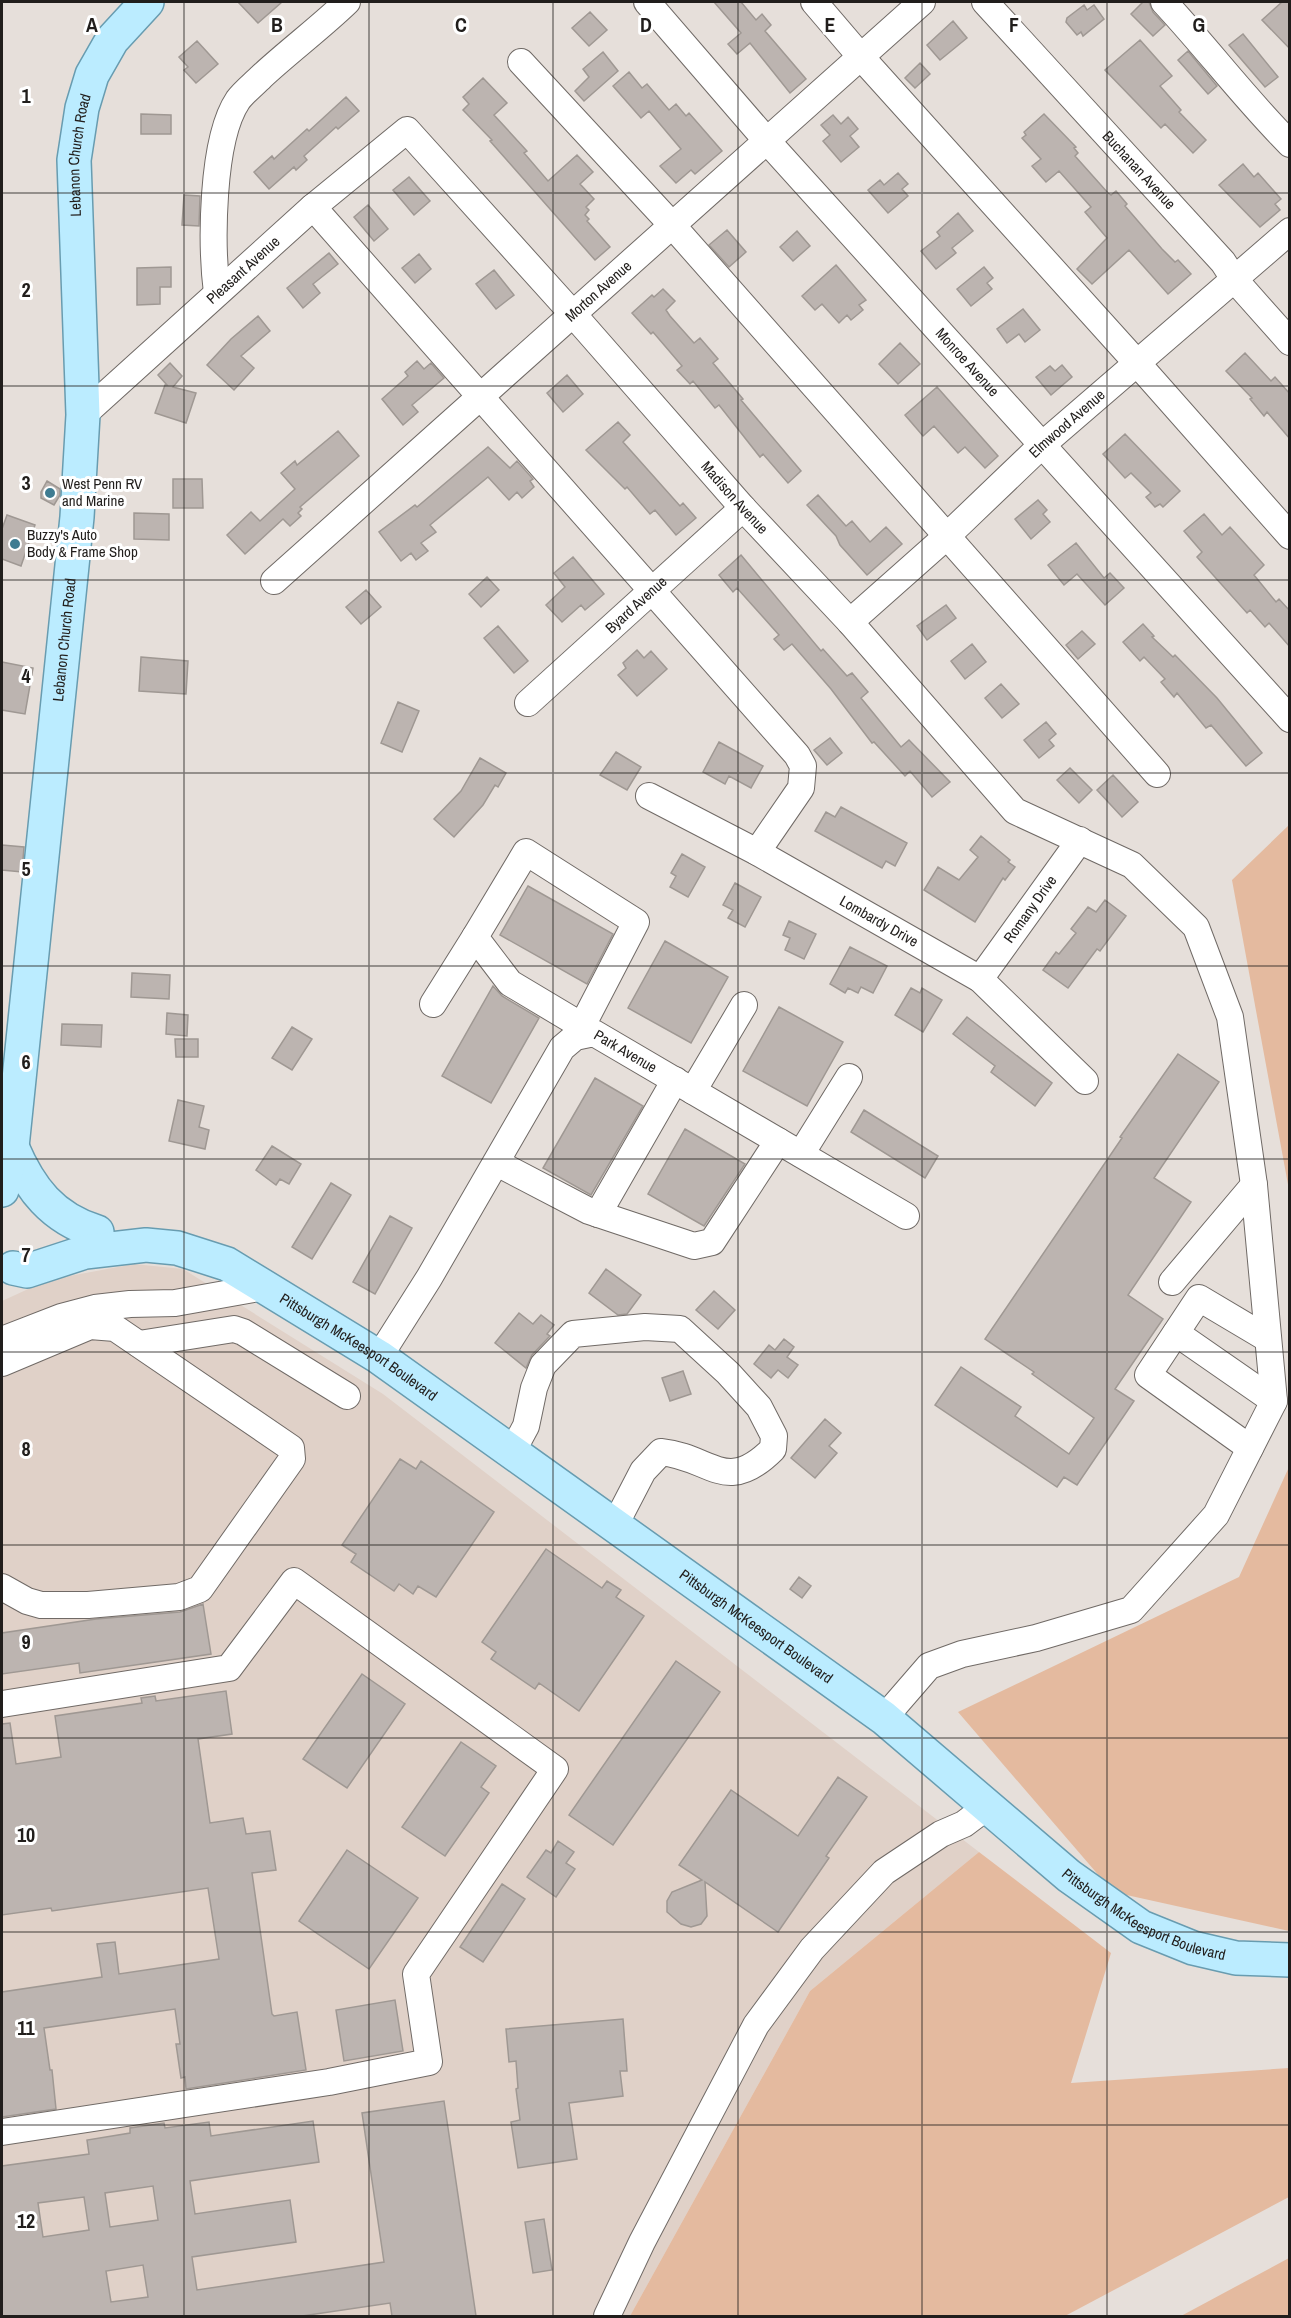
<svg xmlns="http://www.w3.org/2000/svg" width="1291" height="2318" viewBox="0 0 1291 2318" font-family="'Archivo Narrow',sans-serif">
<rect width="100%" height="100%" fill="#e6dfda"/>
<path fill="#e0d1c8" d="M134 1264 183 1269 383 1394 979 1852 810 1991 630 2316H2V1301L48 1280Z"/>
<path fill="#e4ba9f" d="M1289 825V1190L1232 880Z
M1289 1467V1931L1113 1892 958 1712 1239 1577Z
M979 1852 1111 1953 1071 2083 1289 2068V2197L1065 2316H630L810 1991Z
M1289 2258V2316H1181Z"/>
<path fill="#bcb4b0" stroke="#9f9893" stroke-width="1.5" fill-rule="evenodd" d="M238 2H282L258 23Z
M714 2H741L756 20 762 14 771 25 765 31 806 79 790 93 750 43 737 54 728 44 741 33Z
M1143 2H1149L1153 12 1165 25 1153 36 1131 14Z
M1282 2H1290V49L1262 20Z
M1084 5 1087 10 1094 5 1104 19 1083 36 1081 32 1077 35 1066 22 1067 18Z
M590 12 607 30 589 46 572 28Z
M953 21 967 38 940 60 927 45Z
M1243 34 1278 77 1265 87 1229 45Z
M1140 40 1172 76 1160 86 1181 110 1179 112 1206 140 1193 153 1165 124 1161 128 1105 70Z
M197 41 218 64 196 83 184 70 188 67 179 57Z
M1188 51 1217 86 1208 94 1178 60Z
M603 52 618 71 584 101 575 91 589 77 583 69Z
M920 63 930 74 915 88 905 78Z
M629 72 642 88 647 84 669 110 676 104 686 116 689 113 722 151 695 174 691 170 676 183 660 166 681 149 649 111 641 118 613 86Z
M483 78 507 103 494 115 527 151 524 153 548 181 577 155 593 172 580 184 594 199 586 207 589 210 585 215 589 219 587 221 610 247 595 260 490 141 492 140 463 110 469 104 463 97Z
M346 97 359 111 338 129 336 127 304 156 307 160 296 170 294 167 269 189 254 172 272 156 274 159 307 129 309 131Z
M141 114 171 115V134H141Z
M1044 114 1076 147 1074 148 1078 153 1075 156 1108 193 1111 195 1116 191 1127 204 1125 206 1162 249 1175 262 1178 260 1191 274 1168 294 1129 250 1092 284 1077 269 1107 238 1085 212 1091 207 1059 171 1046 182 1032 166 1041 159 1022 138 1026 135 1024 132Z
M833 115 841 124 848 117 858 129 850 136 859 147 841 162 823 141 830 135 821 125Z
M1243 164 1254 177 1258 173 1281 199 1275 204 1280 210 1260 227 1219 185Z
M898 173 908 184 902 189 908 196 888 213 868 190 880 180 884 185Z
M409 177 430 201 414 215 393 190Z
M184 195 200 196 199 226 182 225Z
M368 205 388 229 374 241 354 217Z
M958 213 973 231 952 248 956 253 936 269 921 251 940 236 937 232Z
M727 230 746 252 729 267 709 245Z
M797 231 810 246 793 261 780 247Z
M329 253 338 264 313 284 320 293 303 308 287 288Z
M419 254 431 269 415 283 402 268Z
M836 265 866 300 859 305 863 310 851 320 847 315 839 323 822 304 815 310 802 296Z
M171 267V287H160V304L137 305V268Z
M984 267 993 278 987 283 992 289 971 306 957 289Z
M494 270 514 295 496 309 476 284Z
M663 289 675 301 666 310 670 316 694 343 700 338 718 359 713 363 743 399 741 400 801 471 788 483 763 454 760 457 719 405 715 408 693 381 690 384 677 370 682 366 653 332 651 334 632 313 652 295 654 297Z
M1023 309 1040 330 1025 342 1019 334 1007 343 997 329Z
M258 316 270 331 241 356 254 368 234 390 207 365 231 339Z
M900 343 920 364 898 384 879 364Z
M1245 353 1271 381 1275 377 1290 394V439L1267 412 1264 416 1250 399 1252 398 1226 371Z
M417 361 424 369 431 363 444 378 412 405 418 412 403 425 382 399 408 376 405 372Z
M170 363 182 376 173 387 196 393 186 423 155 413 165 385H167L158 375Z
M1062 365 1072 377 1051 395 1036 377 1050 366 1055 371Z
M567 375 583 394 563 412 547 393Z
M937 387 998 456 985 468 965 447 958 453 934 426 923 436 905 415Z
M618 422 630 435 623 442 680 506 683 503 696 518 676 535 655 510 650 514 627 487 625 489 586 450Z
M338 431 359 456 300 507 302 509 298 513 301 516 290 526 283 519 245 554 227 535 251 512 260 521 295 489 281 473 295 461 297 465Z
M1125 434 1180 491 1163 507 1160 504 1155 507 1146 497 1151 493 1131 473 1125 478 1103 454Z
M488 447 510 468 517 461 533 479 530 481 534 487 522 498 517 492 509 500 488 477 430 525 436 532 421 543 428 551 416 560 411 553 401 561 379 532 415 505 417 507Z
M173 479H202L203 508H173Z
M47 481 60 489V495L54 505 41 498V492Z
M818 495 846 526 852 521 870 542 886 527 902 544 867 575 840 545 836 536 807 505Z
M1038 500 1047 510 1043 514 1050 522 1031 539 1015 519Z
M134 513 169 514V540L134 539Z
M1204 514 1222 535 1230 527 1264 565 1254 575 1276 602 1279 599 1290 611V647L1269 623 1265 627 1250 610 1247 613 1197 557 1202 552 1184 531Z
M7 515 35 525 21 566 2 559V529Z
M1076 543 1104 578 1110 573 1124 588 1105 605 1077 574 1064 585 1048 565Z
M741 555 821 651 823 649 847 676 852 673 868 692 861 698 901 747 909 740 950 782 932 797 910 771 905 776 874 742 872 743 831 689 792 644 784 650 774 639 779 635 737 588 733 592 719 575Z
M573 557 604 594 585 610 581 605 562 622 546 605 565 587 554 573Z
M487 577 499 590 481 607 469 594Z
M366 590 381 607 361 624 346 607Z
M946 605 956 618 927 640 917 626Z
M1143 624 1154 636 1152 637 1173 657 1175 655 1217 698 1262 753 1246 766 1211 725 1206 728 1177 693 1174 697 1161 682 1165 679 1144 657 1140 661 1123 642Z
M498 626 528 661 514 673 484 638Z
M1082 631 1095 644 1078 659 1066 645Z
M972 644 986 662 965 679 951 661Z
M637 650 644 658 651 651 667 669 637 696 618 675 626 668 623 663Z
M141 657 188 661 186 694 139 691Z
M2 662 33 668 25 714 2 710Z
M1001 684 1019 704 1002 718 985 698Z
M398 702 419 711 402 752 381 743Z
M1046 722 1056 734 1049 740 1054 746 1039 758 1024 740Z
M830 738 842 753 827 765 814 750Z
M719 742 763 766 751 788 729 776 725 784 703 772Z
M616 752 641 767 627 790 600 775Z
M480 758 506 773 498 787 495 785 483 805 454 837 434 819 461 791Z
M1070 768 1092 790 1079 803 1057 780Z
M1113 775 1138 802 1122 817 1097 790Z
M841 807 907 843 895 866 886 861 882 868 815 831 826 812 835 817Z
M981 836 1010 860 1008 862 1015 867 1005 880 1003 878 975 922 924 890 938 867 959 880 978 857 970 850Z
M2 845 24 847 22 872 2 870Z
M682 854 705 867 688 897 670 887 676 876 671 873Z
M735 883 761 897 745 927 728 918 733 910 723 905Z
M528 886 613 934 587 984 500 935Z
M1105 900 1126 916 1100 951 1097 949 1068 988 1043 970 1056 952 1059 954 1076 933 1071 929 1088 907 1096 912Z
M789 921 816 934 804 959 785 950 790 938 783 935Z
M665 941 728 977 691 1043 628 1008Z
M850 947 887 966 873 993 861 987 858 993 848 988 845 993 830 984Z
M132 973 170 975 169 999 131 997Z
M493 986 502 996 539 1018 491 1103 442 1076Z
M911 988 920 993 922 988 942 1000 923 1032 895 1015Z
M779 1007 843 1042 807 1106 743 1071Z
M167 1013 188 1015 187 1036 166 1034Z
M967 1017 1052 1083 1035 1106 991 1072 995 1066 953 1034Z
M62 1024 102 1025 101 1047 61 1045Z
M292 1027 312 1039 292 1070 272 1058Z
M175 1039H198V1057H176Z
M1178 1054 1219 1082 1154 1178 1191 1202 1128 1295 1163 1319 1115 1389 1134 1401 1077 1485 1064 1477 1057 1487 935 1405 961 1367 1021 1407 1015 1416 1069 1454 1094 1418 1032 1374 1034 1372 985 1339 1122 1138 1120 1137Z
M595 1078 643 1106 591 1195 543 1168Z
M178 1100 204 1106 199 1127 209 1130 205 1149 169 1141Z
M864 1110 938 1156 925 1178 851 1132Z
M685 1129 745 1164 704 1226 648 1194Z
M272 1146 301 1164 289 1184 280 1179 276 1185 256 1170Z
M331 1183 351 1195 312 1259 292 1247Z
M390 1216 412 1228 375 1294 353 1282Z
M606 1269 641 1295 627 1314 618 1315 589 1293Z
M714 1291 735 1310 718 1329 696 1310Z
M519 1313 533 1324 541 1315 554 1325 547 1334 550 1336 532 1355 526 1368 495 1343Z
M784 1339 794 1347 787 1357 798 1365 788 1378 778 1370 771 1378 754 1364 769 1345 775 1350Z
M683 1371 691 1394 670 1401 662 1378Z
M825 1419 841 1433 829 1446 837 1453 815 1478 791 1458Z
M400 1459 416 1469 421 1461 494 1512 436 1597 418 1586 413 1594 399 1584 394 1591 351 1562 356 1554 342 1545Z
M546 1549 602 1588 607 1581 621 1590 616 1597 644 1616 579 1711 539 1683 535 1689 491 1659 496 1652 482 1642Z
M799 1577 811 1586 802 1598 790 1589Z
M203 1604 211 1654 80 1673 79 1663 2 1674V1633L96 1619 180 1612Z
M676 1661 720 1692 613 1845 569 1815Z
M362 1674 405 1704 347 1788 303 1759Z
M226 1691 232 1734 198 1739 210 1823 243 1818 246 1834 270 1831 276 1870 252 1873 272 2014 274 2016 297 2012 306 2070 186 2089 185 2077 181 2078 176 2044H180L175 2009 44 2028 50 2070H52L56 2109 2 2117V1992L102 1977 97 1944 115 1942 119 1974 219 1959 208 1888 52 1911 51 1908 2 1915V1724L10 1723 16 1764 61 1757 55 1716 142 1703 141 1698 155 1696 156 1701Z
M461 1742 496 1766 481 1787 489 1793 445 1856 402 1827Z
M838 1777 867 1797 826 1856 829 1858 778 1932 705 1882 707 1916 701 1924 691 1927 681 1924 667 1912V1901L672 1892 702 1880 679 1865 731 1790 798 1836Z
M558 1841 574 1852 566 1863 575 1869 556 1897 527 1877 546 1850 551 1853Z
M347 1850 418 1898 369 1969 299 1921Z
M502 1884 525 1899 483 1962 460 1947Z
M395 2000 403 2051 344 2061 336 2010Z
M623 2019 627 2071H620L623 2096 569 2103 577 2159 518 2168 511 2122 520 2120 516 2089 518 2088 516 2061 509 2062 506 2029Z
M444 2101 476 2316H392L390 2303 302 2316H2V2166L89 2154 87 2140 130 2133V2128L164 2123 165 2128 209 2122 211 2136 313 2121 319 2162 190 2181 195 2214 290 2200 296 2242 192 2257 197 2290 384 2262 362 2113ZM153 2186 158 2220 110 2227 105 2193ZM84 2197 89 2230 43 2237 38 2203ZM143 2265 148 2297 111 2302 106 2271Z
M544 2219 552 2270 533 2273 525 2222Z"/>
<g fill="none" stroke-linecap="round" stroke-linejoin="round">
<defs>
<g id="minor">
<path id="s1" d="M647 2 767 141 1290 719"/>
<path d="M814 2 861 57 1137 363 1290 536"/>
<path id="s2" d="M985 2 1223 262 1234 279 1290 342"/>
<path d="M1164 2C1207 48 1245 99 1290 144"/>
<path d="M521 62 672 225 1157 774"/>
<path d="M313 207 797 755 803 766 801 788 757 852"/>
<path d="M217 293C211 245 211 140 238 100 244 92 254 84 261 77 289 51 320 28 347 2"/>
<path id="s3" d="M83 415 313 207 407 130 572 313 743 508 850 622 1015 811 1132 865 1196 927 1230 1017 1254 1185 1274 1401 1216 1515 1131 1610 1036 1638 962 1654 929 1666 884 1718"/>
<path id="s4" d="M274 581 922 2"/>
<path id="s5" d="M850 622 947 536 1042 445 1290 231"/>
<path id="s6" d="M528 703 743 508"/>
<path id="s7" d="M649 796 757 852 980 979 1085 1081"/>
<path id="s8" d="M980 979 1080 840"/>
<path d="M433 1004 475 937"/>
<path d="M575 1037 582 1026 510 983 475 937 526 852 636 922 582 1026"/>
<path d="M693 1091 744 1005"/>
<path d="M801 1154 849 1077"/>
<path d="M497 1163 589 1211 694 1246 712 1242 778 1141"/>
<path d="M598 1214 675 1080"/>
<path d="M1172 1282 1254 1185"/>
<path d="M1176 1333 1274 1401"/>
<path d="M2 1340 61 1317 95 1308 130 1304 175 1303 264 1287"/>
<path d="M139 1344 234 1329 243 1332 347 1396"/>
<path id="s9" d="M379 1357 429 1278 562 1048 575 1037 594 1033 906 1216"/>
<path d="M2 1363 90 1326 115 1328 291 1448 292 1459 200 1589 179 1597 88 1605H41L27 1601 2 1587"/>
<path d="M1250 1448 1148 1375 1199 1298 1268 1339"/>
<path d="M512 1452 526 1426 534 1388 543 1365 573 1334 645 1327 680 1329 728 1373 759 1407 774 1436 773 1449C726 1496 711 1457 661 1452L643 1471 615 1525"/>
<path d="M2 1704 229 1668 294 1581 555 1769 416 1974 429 2062 329 2082 2 2132"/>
<path d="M607 2316 642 2242 756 2025 812 1949 884 1872 941 1834 964 1824 988 1806"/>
</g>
<g id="major">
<path d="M12 1147C30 1189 52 1218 97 1232"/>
<path id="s10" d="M2 1190 12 1147 77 517 83 415 74 160 82 108 92 75 112 40 147 2"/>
<path id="s11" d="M13 1268 27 1271 85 1252 146 1245 177 1248 227 1264 379 1357 884 1718 1069 1876 1141 1927 1193 1948 1236 1958 1290 1960"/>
</g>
</defs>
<use href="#minor" stroke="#706a66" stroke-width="28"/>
<use href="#major" stroke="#689cb0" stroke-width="36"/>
<use href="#minor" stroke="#fff" stroke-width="26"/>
<use href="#major" stroke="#bbecff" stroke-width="33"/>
</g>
<path fill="none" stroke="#211e1c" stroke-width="1.5" stroke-opacity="0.55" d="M184 2V2316M369 2V2316M553 2V2316M738 2V2316M922 2V2316M1107 2V2316M2 193H1290M2 386H1290M2 580H1290M2 773H1290M2 966H1290M2 1159H1290M2 1352H1290M2 1545H1290M2 1738H1290M2 1932H1290M2 2125H1290"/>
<g fill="#3f7c92" stroke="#fff" stroke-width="2">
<circle cx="50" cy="493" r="6"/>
<circle cx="15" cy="544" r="6"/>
</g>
<g text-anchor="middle" stroke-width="6" stroke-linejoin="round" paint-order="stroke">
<g font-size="15" fill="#211e1c" stroke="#fff">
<text dy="5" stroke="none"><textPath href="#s10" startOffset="1040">Lebanon Church Road</textPath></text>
<text dy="5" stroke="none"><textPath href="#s2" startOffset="228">Buchanan Avenue</textPath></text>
<text dy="5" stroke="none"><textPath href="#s3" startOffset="216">Pleasant Avenue</textPath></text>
<text dy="5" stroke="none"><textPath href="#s4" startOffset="435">Morton Avenue</textPath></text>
<text dy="5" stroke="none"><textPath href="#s1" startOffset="482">Monroe Avenue</textPath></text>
<text dy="5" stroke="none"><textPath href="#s5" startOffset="294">Elmwood Avenue</textPath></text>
<text dy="5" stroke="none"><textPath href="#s3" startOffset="924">Madison Avenue</textPath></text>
<text dy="5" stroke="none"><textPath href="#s6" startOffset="146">Byard Avenue</textPath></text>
<text dy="5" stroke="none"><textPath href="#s10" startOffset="554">Lebanon Church Road</textPath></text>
<text dy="5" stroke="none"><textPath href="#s8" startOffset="86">Romany Drive</textPath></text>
<text dy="5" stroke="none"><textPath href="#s7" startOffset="262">Lombardy Drive</textPath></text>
<text dy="5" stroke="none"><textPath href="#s9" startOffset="432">Park Avenue</textPath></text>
<text dy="5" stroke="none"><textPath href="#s11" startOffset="376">Pittsburgh McKeesport Boulevard</textPath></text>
<text dy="5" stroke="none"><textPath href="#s11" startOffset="862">Pittsburgh McKeesport Boulevard</textPath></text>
<text dy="5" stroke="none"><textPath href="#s11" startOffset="1348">Pittsburgh McKeesport Boulevard</textPath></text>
</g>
<g font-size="15" fill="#211e1c" stroke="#fff" text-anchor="start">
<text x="62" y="489">West Penn RV<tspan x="62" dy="17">and Marine</tspan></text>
<text x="27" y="540">Buzzy's Auto<tspan x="27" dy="17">Body &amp; Frame Shop</tspan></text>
</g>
</g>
<g font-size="20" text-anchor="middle" font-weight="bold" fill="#211e1c" stroke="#fff" stroke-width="6" stroke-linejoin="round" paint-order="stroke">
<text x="92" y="32">A</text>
<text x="277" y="32">B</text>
<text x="461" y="32">C</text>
<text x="646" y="32">D</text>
<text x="830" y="32">E</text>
<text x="1014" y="32">F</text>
<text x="1199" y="32">G</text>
<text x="26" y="103">1</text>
<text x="26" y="297">2</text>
<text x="26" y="490">3</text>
<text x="26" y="683">4</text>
<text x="26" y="876">5</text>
<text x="26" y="1069">6</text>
<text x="26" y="1262">7</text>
<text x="26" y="1456">8</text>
<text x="26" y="1649">9</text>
<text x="26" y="1842">10</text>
<text x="26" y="2035">11</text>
<text x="26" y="2228">12</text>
</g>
<rect width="1291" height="2318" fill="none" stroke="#211e1c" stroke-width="6"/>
</svg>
